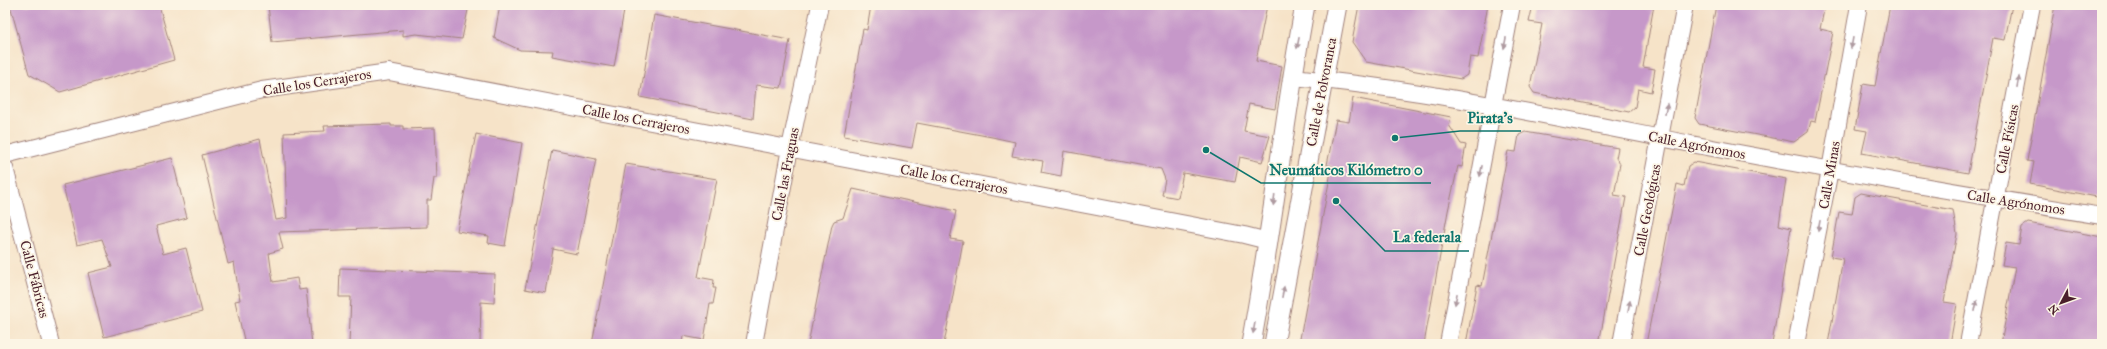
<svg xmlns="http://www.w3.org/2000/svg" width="2107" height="349" viewBox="0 0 2107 349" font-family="'IM FELL Great Primer',serif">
<rect width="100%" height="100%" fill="#fcf5e5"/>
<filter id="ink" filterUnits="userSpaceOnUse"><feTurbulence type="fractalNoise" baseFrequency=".025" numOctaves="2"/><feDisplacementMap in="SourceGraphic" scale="8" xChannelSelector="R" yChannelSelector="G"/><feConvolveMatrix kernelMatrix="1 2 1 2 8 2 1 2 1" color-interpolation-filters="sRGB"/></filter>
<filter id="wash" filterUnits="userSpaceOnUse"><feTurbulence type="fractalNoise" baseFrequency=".012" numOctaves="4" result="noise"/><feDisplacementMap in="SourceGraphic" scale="16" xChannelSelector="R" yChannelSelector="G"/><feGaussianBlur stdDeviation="0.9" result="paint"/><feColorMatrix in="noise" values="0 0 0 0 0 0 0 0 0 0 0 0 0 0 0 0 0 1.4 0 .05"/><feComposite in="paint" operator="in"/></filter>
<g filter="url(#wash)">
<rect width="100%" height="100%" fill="#f6e3c8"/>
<g id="blocks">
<path fill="#c698c9" d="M10 5H159L174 60 60 92 29 74Z
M268 5H469L462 39 416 34 403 36V30L272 42Z
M500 5H625L614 67 552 56 553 51 520 50 494 38Z
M871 5H1267L1256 61 1282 66 1275 109 1249 104 1244 131 1270 136 1262 162 1240 157 1235 182 1183 173 1178 198 1162 195 1165 179 1161 169 1064 151 1061 176 1041 172 1043 161 1012 156 1015 142 992 137 917 123 912 148 844 136 863 29 867 30Z
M1359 5H1488L1478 58 1470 57 1467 75 1461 79 1366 62 1352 42Z
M1533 5H1654L1643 67 1655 69 1651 92 1638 89 1635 107 1629 112 1534 93 1530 87 1542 24 1529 22Z
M1716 5H1825L1820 29 1833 32 1815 122 1811 121 1808 132 1794 142 1699 124 1695 118Z
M1890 5H2012L2005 40 1993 38 1968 173 1862 153 1867 131 1855 129 1859 107 1863 84 1875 86Z
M2055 5H2102V198L2030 184 2034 162 2027 161Z
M654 15 790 40 781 88 756 85 753 119 640 97Z
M1353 98 1451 117 1449 125 1461 144 1466 145 1462 167 1458 166 1448 211 1424 344H1299L1332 166 1327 165 1336 120 1349 122Z
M391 124V126H403V129L435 128 437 178H434L431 200H427V227L279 232 283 249 269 253 273 282 297 278 299 290 306 289 312 344H245L235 301 240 300 234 262 228 264 202 155 260 139 276 220 287 218 284 133 325 131 324 126Z
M1525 132 1618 148 1616 158 1620 164 1614 195 1626 197 1599 344H1466L1477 285 1482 286 1508 151 1516 152 1519 135Z
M476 134 522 143 505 246 488 243 489 236 457 231Z
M552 150 596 159 577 254 553 249 546 293 525 289Z
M172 158 187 218 156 226 163 254 186 248 202 312 104 337 88 273 112 267 102 239 77 245 63 185Z
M1694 162 1786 179 1779 225 1791 228 1772 344H1646L1677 184 1684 186 1688 166Z
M626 164 717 179 698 277 714 280 713 288H716L713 304H710L704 340 683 336 682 344H592Z
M853 189 956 211 950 239 963 241 944 344H808L832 225 834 221 843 218Z
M1861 193 1953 210 1957 234 1944 302 1957 304 1950 344H1828L1843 259 1831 257 1839 212 1852 214 1855 197Z
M2028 223 2102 237V344H2001L2015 267 2002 265 2006 243 2019 245 2022 227Z
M340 268 495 274 494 303 481 302 480 344H349L351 297H339Z"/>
</g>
</g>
<g filter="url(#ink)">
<use href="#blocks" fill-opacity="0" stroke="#a0817a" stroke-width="1"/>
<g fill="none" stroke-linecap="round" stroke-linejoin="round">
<defs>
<path id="minor" d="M1292 77C1426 89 1559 118 1691 144 1828 170 1965 194 2102 216
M5 155 262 90 389 72 1244 235 1268 241
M5 168 51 344
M754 344 790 148 820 5
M1448 344 1512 5
M1621 344 1685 5
M1796 344 1830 170 1859 5
M1968 344 2032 5"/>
<path id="tertiary" d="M1251 344C1272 231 1284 118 1305 5
M1274 344 1337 5"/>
</defs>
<use href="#minor" stroke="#a0817a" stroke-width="18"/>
<use href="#tertiary" stroke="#a0817a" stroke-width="21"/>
<use href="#minor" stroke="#fff" stroke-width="16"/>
<use href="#tertiary" stroke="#fff" stroke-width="19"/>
</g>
<defs><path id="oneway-solid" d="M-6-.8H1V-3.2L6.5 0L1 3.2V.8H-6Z"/></defs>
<g fill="#ae9aa0">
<use href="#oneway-solid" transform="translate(1298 43) rotate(101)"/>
<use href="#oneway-solid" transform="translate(1505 43) rotate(101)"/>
<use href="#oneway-solid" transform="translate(1852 43) rotate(100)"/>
<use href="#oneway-solid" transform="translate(2018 82) rotate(-79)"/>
<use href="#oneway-solid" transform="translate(1666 109) rotate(-80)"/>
<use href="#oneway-solid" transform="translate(1481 171) rotate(101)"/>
<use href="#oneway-solid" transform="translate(1274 200) rotate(98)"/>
<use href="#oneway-solid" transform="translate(1819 226) rotate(101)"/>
<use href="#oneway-solid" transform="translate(1283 292) rotate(-79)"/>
<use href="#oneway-solid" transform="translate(1456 299) rotate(101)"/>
<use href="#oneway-solid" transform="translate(1629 306) rotate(-79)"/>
<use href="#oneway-solid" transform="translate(1976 306) rotate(-79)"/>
<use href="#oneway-solid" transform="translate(1254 328) rotate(100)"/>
</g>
</g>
<g text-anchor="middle" stroke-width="3.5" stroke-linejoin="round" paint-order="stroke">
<g font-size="14" fill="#4a1f2b" stroke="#fcf5e5">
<text transform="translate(317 82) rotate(-9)" y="5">Calle los Cerrajeros</text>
<text transform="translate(1321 92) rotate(-79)" y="5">Calle de Polvoranca</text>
<text transform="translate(636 119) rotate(11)" y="5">Calle los Cerrajeros</text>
<text transform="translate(2007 139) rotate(-79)" y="5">Calle Físicas</text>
<text transform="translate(1697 145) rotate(11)" y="5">Calle Agrónomos</text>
<text transform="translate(785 174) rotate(-79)" y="5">Calle las Fraguas</text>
<text transform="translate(1829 175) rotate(-80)" y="5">Calle Minas</text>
<text transform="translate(954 179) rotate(11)" y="5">Calle los Cerrajeros</text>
<text transform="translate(2016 202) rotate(9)" y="5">Calle Agrónomos</text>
<text transform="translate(1647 210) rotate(-79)" y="5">Calle Geológicas</text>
<text transform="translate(35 279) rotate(75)" y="5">Calle Fábricas</text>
</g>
</g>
<path fill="none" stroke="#0f766e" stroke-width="1.5" d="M1395 138L1460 131H1521M1206 150L1261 183H1431M1336 201L1385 251H1469"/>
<g fill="#0f766e" stroke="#fcf5e5" stroke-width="1.5">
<circle cx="1395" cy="138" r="4"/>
<circle cx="1206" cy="150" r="4"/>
<circle cx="1336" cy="201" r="4"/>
</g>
<g font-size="15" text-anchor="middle" font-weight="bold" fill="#0f766e" stroke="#fcf5e5" stroke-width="3.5" stroke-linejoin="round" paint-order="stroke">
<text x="1490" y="123">Pirata's</text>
<text x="1346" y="175">Neumáticos Kilómetro 0</text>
<text x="1427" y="242">La federala</text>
</g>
<rect width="2107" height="349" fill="none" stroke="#fcf5e5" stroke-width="20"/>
<g transform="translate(2061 303) rotate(229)" stroke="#fcf5e5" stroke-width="3" paint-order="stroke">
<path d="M0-3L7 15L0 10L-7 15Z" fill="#4a1f2b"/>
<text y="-6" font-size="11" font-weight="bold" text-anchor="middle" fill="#4a1f2b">N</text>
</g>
</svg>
